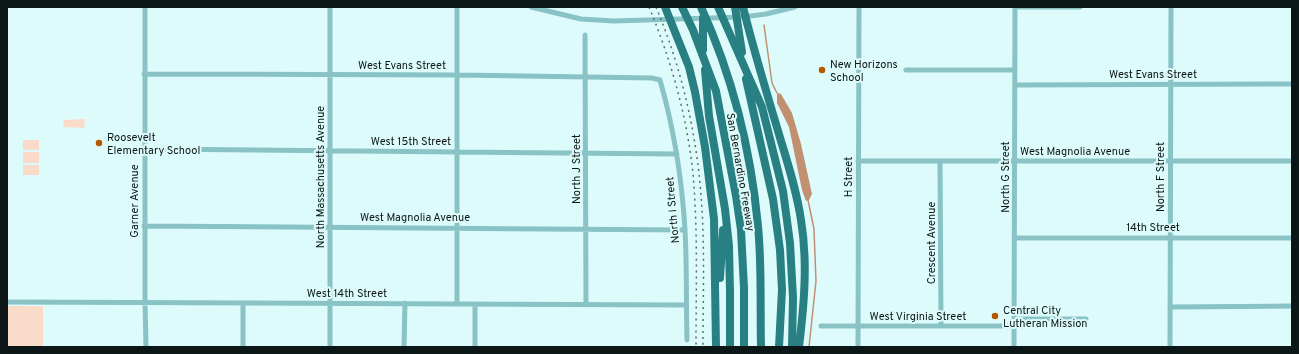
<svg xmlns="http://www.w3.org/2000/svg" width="1299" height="354" viewBox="0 0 1299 354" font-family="Overpass,sans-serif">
<rect width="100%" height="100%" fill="#defbfb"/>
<path fill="#fadbc9" d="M85 119 84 128 63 127 64 120Z
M23 140H39V150H23Z
M23 152H39V163H23Z
M23 165H39V175H23Z
M7 306H43V347H7Z"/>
<path fill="#c19071" d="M777 93 781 94 792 113 801 144 812 194 809 200 806 201 802 190 789 127 777 103Z"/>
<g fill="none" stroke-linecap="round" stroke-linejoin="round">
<path stroke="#c19071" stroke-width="1.5" d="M764 25 772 83 777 93
M808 200 814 229 816 281 809 347"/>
<path stroke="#89c3c5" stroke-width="5" d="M145 7V302L146 347
M330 7V347
M457 7V303
M531 7 581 19 614 21 743 17 766 14 795 7
M1015 7H1080
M585 35 586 304
M906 70H1015
M144 74 456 75 652 78 660 80C674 129 682 179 685 230 687 266 686 303 687 340
M1015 85 1292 84
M144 149 677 154
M858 161H1292
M940 161 941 326
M144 226 685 230
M1015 238H1292
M7 302 686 305
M475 305V347
M1170 307 1292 306
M1014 319H1086
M821 326H1014
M243 347V303
M404 347 405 303
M858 347 859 7
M1014 347 1015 7
M1170 347 1171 7"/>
<path stroke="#298082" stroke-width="8" d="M665 7 689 67 695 92 705 147 714 219 716 347
M682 7 693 30 716 91 736 196 741 230 744 288V347
M701 7C732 75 751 151 758 226 762 266 760 307 761 347
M718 7 762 107 783 191 790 243 793 298 792 347
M735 7 742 52
M743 7C754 52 768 97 781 141 789 167 797 193 801 220 808 263 804 305 799 347
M703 18V50
M705 70 709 116 725 209 729 246 730 292V347
M746 79 773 199 780 250 782 290 779 347
M720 278 723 230"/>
<path stroke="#5b6c6c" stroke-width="1.5" stroke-dasharray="2 4" stroke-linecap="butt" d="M649 7C671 60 687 116 693 174 698 231 696 289 696 347
M656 7C681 67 696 130 701 195 705 245 703 297 703 347"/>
</g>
<g fill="#b45800" stroke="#defbfb" stroke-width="1.5">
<circle cx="822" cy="70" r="4"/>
<circle cx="99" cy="143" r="4"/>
<circle cx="995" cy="316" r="4"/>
</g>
<g text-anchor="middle" stroke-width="4" stroke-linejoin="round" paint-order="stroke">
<g font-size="11" fill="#0c1616" stroke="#defbfb" text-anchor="start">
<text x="830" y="68">New Horizons<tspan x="830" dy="13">School</tspan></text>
<text x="107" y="141">Roosevelt<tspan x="107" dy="13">Elementary School</tspan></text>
<text x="1003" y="314">Central City<tspan x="1003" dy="13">Lutheran Mission</tspan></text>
</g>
<g font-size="11" fill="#0c1616" stroke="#defbfb">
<text x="402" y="69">West Evans Street</text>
<text x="1153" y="78">West Evans Street</text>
<text x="411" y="145">West 15th Street</text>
<text x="1075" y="155">West Magnolia Avenue</text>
<text transform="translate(576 169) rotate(-90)" y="4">North J Street</text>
<text transform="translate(741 172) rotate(80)" y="4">San Bernardino Freeway</text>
<text transform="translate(320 177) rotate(-90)" y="4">North Massachusetts Avenue</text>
<text transform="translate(848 177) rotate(-90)" y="4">H Street</text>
<text transform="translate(1005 177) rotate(-90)" y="4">North G Street</text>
<text transform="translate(1160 177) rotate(-90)" y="4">North F Street</text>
<text transform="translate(134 201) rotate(-90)" y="4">Garner Avenue</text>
<text transform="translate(672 210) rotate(-95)" y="4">North I Street</text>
<text x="415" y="221">West Magnolia Avenue</text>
<text x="1153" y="231">14th Street</text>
<text transform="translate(931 243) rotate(-90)" y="4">Crescent Avenue</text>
<text x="347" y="297">West 14th Street</text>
<text x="918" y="320">West Virginia Street</text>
</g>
</g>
<rect width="1299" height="354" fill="none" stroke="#0c1616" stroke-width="16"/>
</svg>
